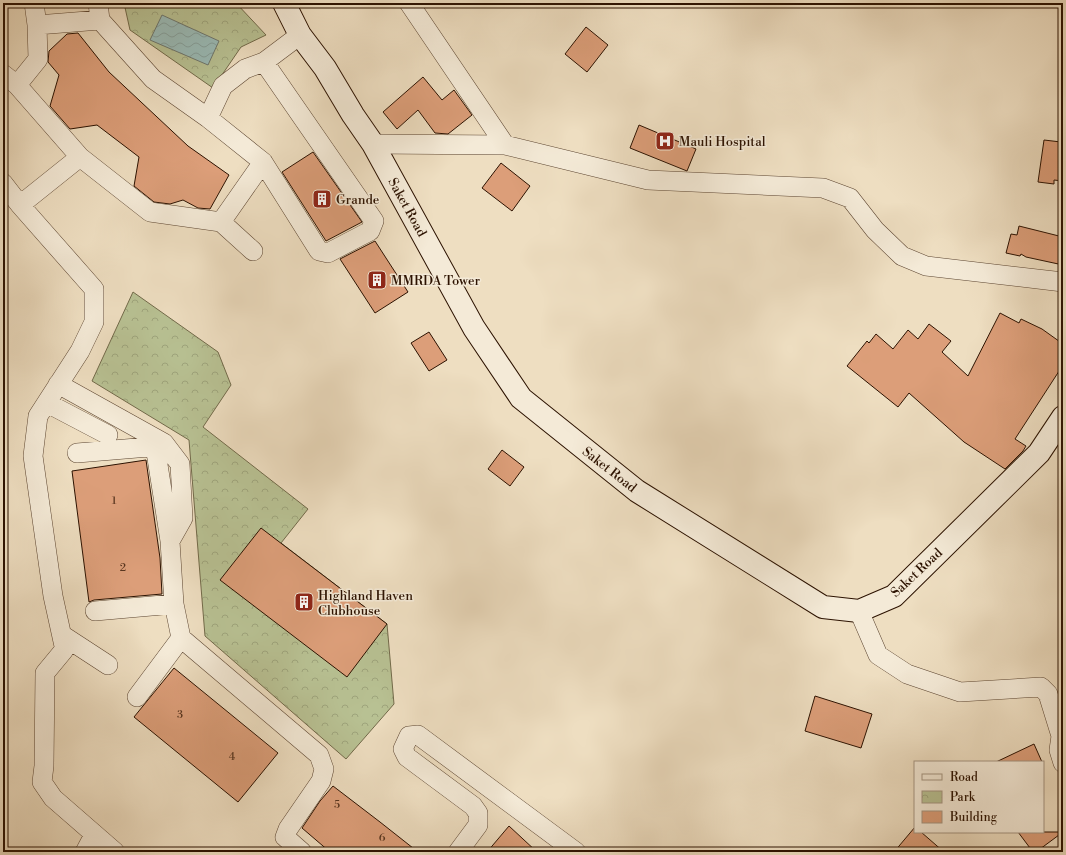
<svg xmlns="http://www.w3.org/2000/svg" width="1066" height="855" viewBox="0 0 1066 855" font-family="'Libre Bodoni',serif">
<defs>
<pattern id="park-crowns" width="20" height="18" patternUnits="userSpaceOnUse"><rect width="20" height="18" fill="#b8c193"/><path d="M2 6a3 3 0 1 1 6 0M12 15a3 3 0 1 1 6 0" fill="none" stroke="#9ea57d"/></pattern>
<pattern id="water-waves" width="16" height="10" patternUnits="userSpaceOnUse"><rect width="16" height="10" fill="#9abbb7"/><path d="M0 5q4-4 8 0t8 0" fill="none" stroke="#85a09c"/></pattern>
</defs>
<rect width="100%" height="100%" fill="#eedec1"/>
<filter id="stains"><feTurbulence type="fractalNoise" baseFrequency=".005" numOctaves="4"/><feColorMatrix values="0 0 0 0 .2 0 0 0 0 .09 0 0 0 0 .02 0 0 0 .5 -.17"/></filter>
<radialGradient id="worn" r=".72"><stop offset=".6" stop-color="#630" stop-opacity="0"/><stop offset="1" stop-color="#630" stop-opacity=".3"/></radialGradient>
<path fill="url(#park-crowns)" stroke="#726a4a" d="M124 3H236L266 35 241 47 213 88 130 30Z
M133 292 218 352 231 385 203 427 308 509 281 543 387 624 394 704 346 759 205 636 189 440 92 381Z"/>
<path fill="url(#water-waves)" stroke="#6e776e" d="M162 15 219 41 208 65 150 40Z"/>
<path fill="#dc9e79" stroke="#2c1201" d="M586 27 608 45 587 72 565 54Z
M78 33 109 72 188 146 229 175 210 209 198 208 183 200 170 204 154 202 134 186 139 157 97 125 70 129 50 106 59 75 48 62 49 51 67 34Z
M423 77 442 100 454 90 472 115 448 134 435 133 418 110 397 129 383 112Z
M639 125 696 149 687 171 630 148Z
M1044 140 1061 142 1060 147H1063V181L1054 180V184L1038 182Z
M313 152 362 222 326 241 282 172Z
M501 163 530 186 512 211 482 188Z
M1019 226 1063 237V265L1026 257 1021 254 1020 256 1006 253 1011 234 1017 235Z
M375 241 408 292 375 313 340 259Z
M1000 313 1019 323 1021 319 1042 329 1063 344V365L1015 439 1026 446 1023 451 1005 469 964 442 909 393 898 407 847 366 867 341 869 343 876 334 893 349 908 330 918 339 929 324 951 341 942 352 968 376Z
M429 332 447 360 429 371 411 343Z
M502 450 524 467 510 486 488 469Z
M146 460 160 558 162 594 94 600 89 602 72 471Z
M261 528 387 624 347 677 220 580Z
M174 668 278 753 238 802 134 717Z
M815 696 872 714 861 748 805 731Z
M1034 744 1042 762H996Z
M333 786 380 822 418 852H330L302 828 320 801Z
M509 826 537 852H487Z
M915 827V832H921L944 852H894Z
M1018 832H1063L1036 852H1033Z"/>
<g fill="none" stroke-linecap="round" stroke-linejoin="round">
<defs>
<path id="minor" d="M34 3 37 25 100 20
M98 3 100 20 153 79 208 118 223 86 245 69 264 62 300 35
M409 3 505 145
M37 25 38 59 17 85 80 157 150 212 221 222 263 162
M3 74 17 85
M208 118 263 162 319 251 328 253 370 231 374 221 264 62
M373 144 505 145 648 180 823 188 850 198 875 230 902 256 926 266 1063 282
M3 183 20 205 94 289V322L80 351 38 416 33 456 53 596 64 646V650L45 673 44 766 42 782 53 798 115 852
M20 205 80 157
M221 222 253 251
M58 384 164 443 180 464 183 518 170 541 174 604 181 638 319 755 324 769 321 781 288 829 285 837 302 852
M47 403 108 435
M77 453 149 447 156 452 170 541
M95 611 174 604
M859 611 878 655 907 674 960 692 1041 687 1048 694 1061 736 1059 750 1063 763
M62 635 108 665
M137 697 181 638
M85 852 94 835
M458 852 478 825V813L473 806 407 757 403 749 409 736 418 735 576 852"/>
<path id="secondary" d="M284 3 300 35 325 68 353 115 373 144 474 328 521 398 637 491 823 607 859 611 894 596 1039 453 1063 417"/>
</defs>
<use href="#minor" stroke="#5c4531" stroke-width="20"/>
<use href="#secondary" stroke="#2c1201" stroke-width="24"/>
<use href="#minor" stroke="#f4ead7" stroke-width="19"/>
<use href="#secondary" stroke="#f4ead7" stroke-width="22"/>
</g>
<defs>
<symbol id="hospital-square" viewBox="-11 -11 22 22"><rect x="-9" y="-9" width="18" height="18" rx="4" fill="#8f2418" stroke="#f4ead7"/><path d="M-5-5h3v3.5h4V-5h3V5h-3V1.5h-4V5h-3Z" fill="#fff"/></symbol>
<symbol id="building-square" viewBox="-11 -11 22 22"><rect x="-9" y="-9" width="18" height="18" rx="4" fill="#8f2418" stroke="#f4ead7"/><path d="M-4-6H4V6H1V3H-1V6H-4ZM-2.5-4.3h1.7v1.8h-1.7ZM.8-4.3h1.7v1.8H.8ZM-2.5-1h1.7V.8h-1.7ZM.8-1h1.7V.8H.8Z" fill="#fff"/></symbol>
</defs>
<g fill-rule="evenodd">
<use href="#hospital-square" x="654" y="130" width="22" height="22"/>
<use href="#building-square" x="311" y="188" width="22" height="22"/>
<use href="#building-square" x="366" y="269" width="22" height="22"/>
<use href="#building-square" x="293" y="591" width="22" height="22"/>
</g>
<g text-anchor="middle" stroke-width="3" stroke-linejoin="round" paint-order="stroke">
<g font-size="11" fill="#58351f">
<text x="114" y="504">1</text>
<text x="123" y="571">2</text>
<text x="180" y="718">3</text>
<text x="232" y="760">4</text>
<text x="337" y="808">5</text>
<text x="382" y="841">6</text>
</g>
<g font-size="13" fill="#2c1201" stroke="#f4ead7" text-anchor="start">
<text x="679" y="146">Mauli Hospital</text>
<text x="336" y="204">Grande</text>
<text x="391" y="285">MMRDA Tower</text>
<text x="318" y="600">Highland Haven<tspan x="318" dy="15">Clubhouse</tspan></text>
</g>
<g font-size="13" fill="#2c1201" stroke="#f4ead7">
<text transform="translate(408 207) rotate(61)" y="5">Saket Road</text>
<text transform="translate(610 469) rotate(38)" y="5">Saket Road</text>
<text transform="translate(916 572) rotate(-43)" y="5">Saket Road</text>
</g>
</g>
<rect width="1066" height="855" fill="none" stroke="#eedec1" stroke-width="16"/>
<rect x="4" y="4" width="1058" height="847" fill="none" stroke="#2c1201" stroke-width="2"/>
<rect x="8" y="8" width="1050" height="839" fill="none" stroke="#2c1201"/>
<rect x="914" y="761" width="130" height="72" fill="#f4ead7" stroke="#a49481"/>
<rect x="922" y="774" width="20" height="6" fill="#f4ead7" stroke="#a49481"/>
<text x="950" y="781" font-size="12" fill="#2c1201">Road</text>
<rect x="922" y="791" width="20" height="12" fill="url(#park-crowns)" stroke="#a49481"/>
<text x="950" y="801" font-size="12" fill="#2c1201">Park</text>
<rect x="922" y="811" width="20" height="12" fill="#dc9e79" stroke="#a49481"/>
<text x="950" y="821" font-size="12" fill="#2c1201">Building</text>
<rect width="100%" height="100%" filter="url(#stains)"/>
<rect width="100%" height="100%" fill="url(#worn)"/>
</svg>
